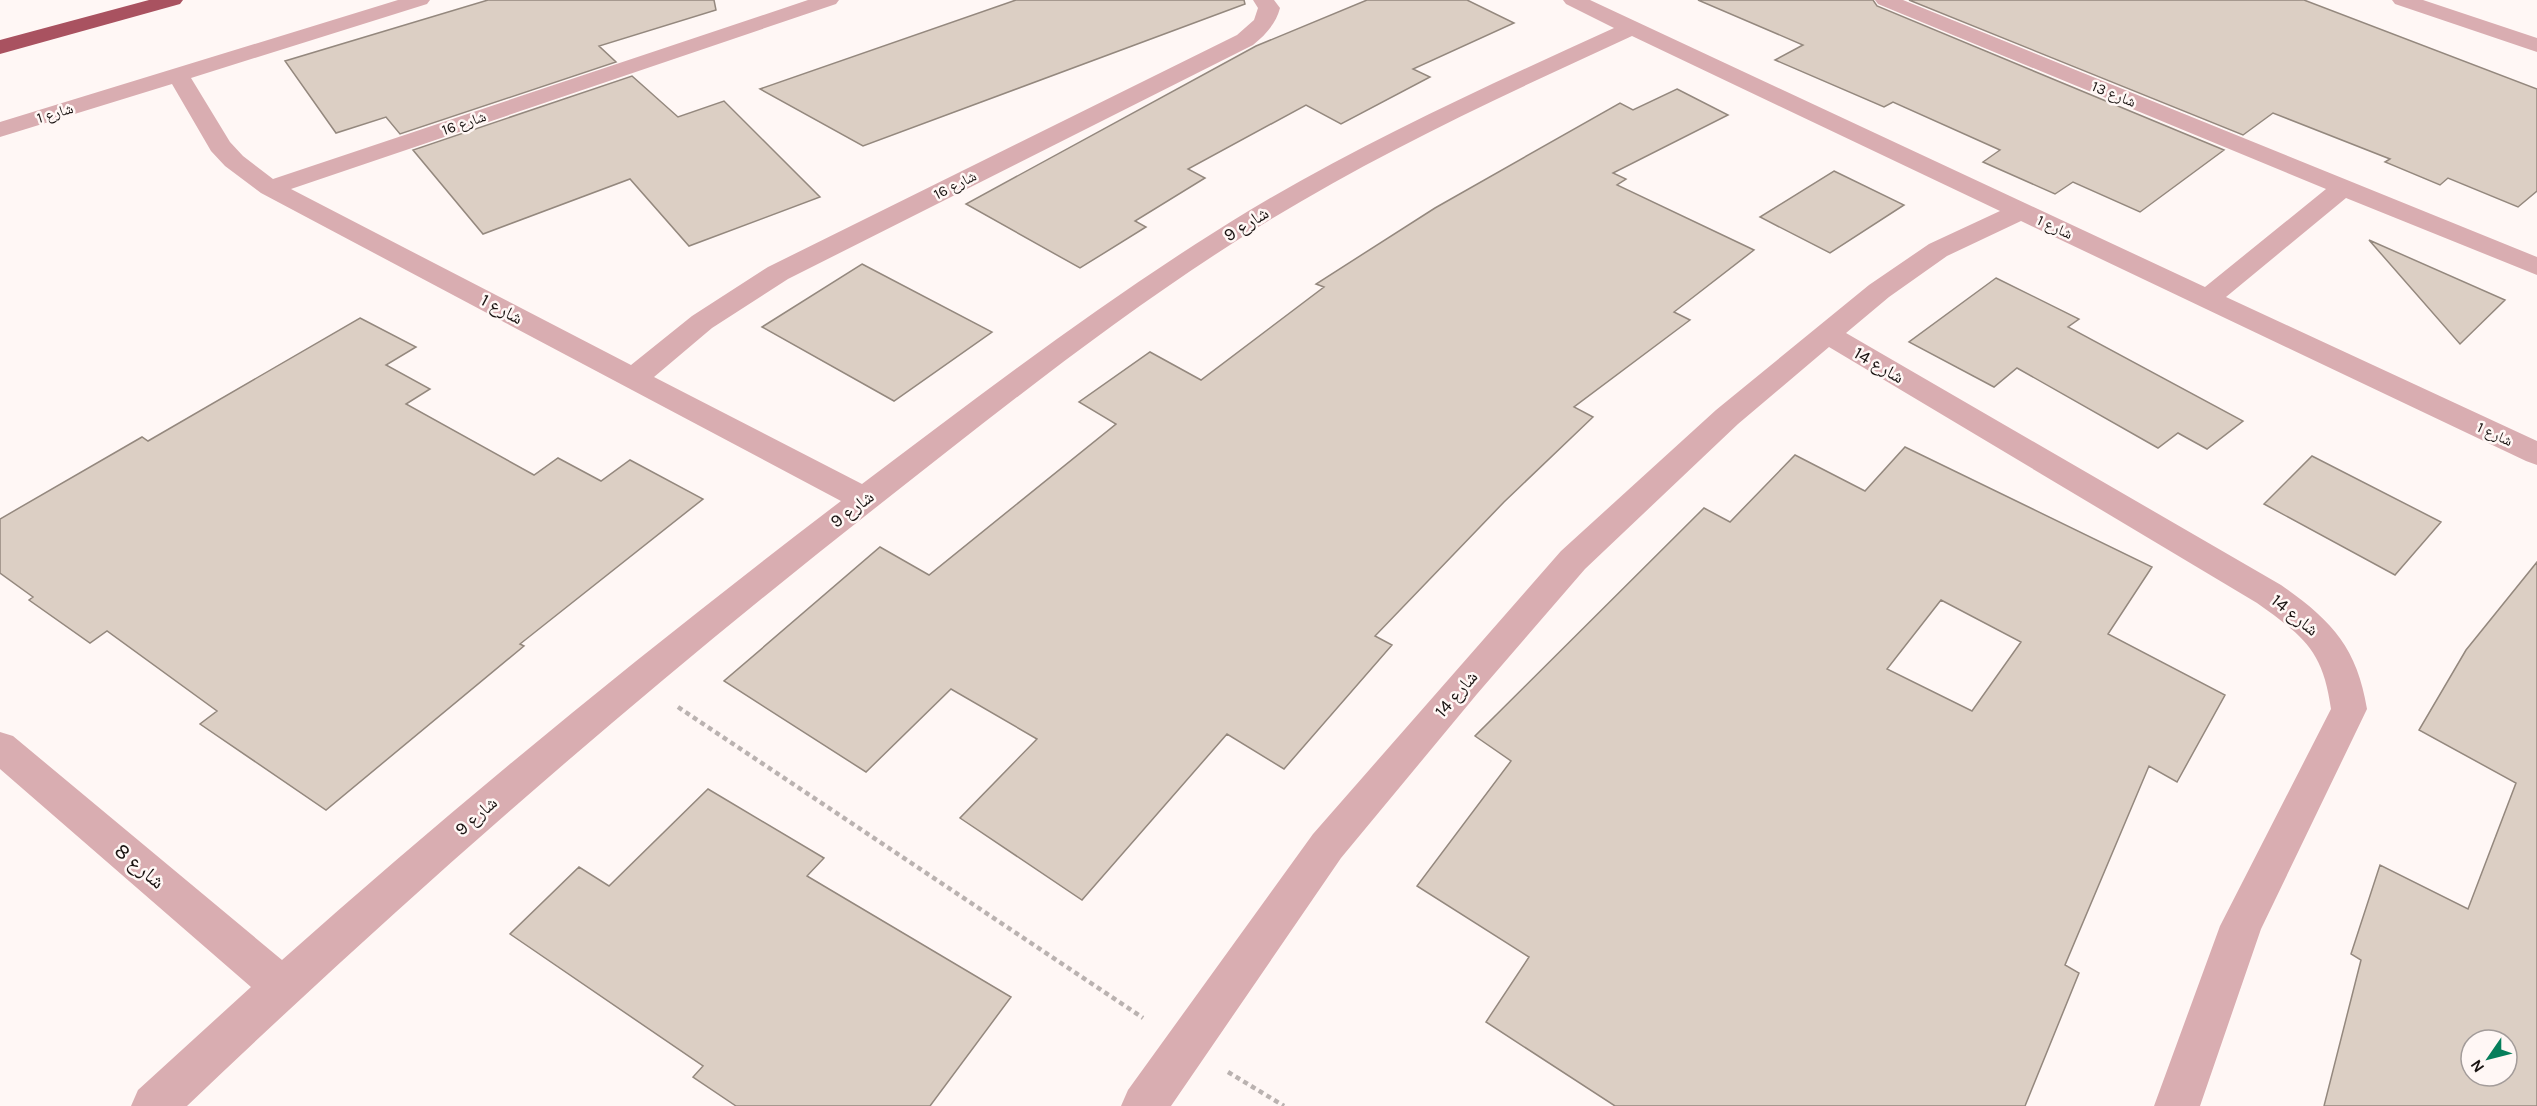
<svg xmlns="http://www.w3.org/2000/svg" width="2537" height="1106" viewBox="0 0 2537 1106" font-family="Karla,'Noto Naskh Arabic',sans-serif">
<rect width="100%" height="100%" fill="#fff7f5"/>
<path fill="#dccfc4" stroke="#94887e" stroke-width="1.5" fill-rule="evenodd" d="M488 0H714L716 10 599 46 616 62 400 134 386 117 336 133 285 61Z
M1016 0H1244L1245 4 863 146 760 89Z
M1367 0H1467L1514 23 1413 69 1430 77 1341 124 1306 105 1188 169 1205 178 1135 221 1146 227 1080 268 966 204 1256 46Z
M1698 0H1873L1877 6 2224 150 2140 212 2073 182 2055 194 1983 162 2000 150 1893 102 1884 107 1775 60 1803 45Z
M1909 0H2304L2537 89V191L2518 207 2448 178 2440 185 2385 162 2390 159 2273 113 2243 135Z
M632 76 678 117 724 101 820 197 689 246 630 179 483 234 413 150Z
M1677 89 1728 115 1613 173 1626 179 1617 185 1754 250 1674 312 1690 320 1574 407 1593 417 1504 502 1375 636 1392 645 1284 769 1227 734 1082 900 960 818 1037 739 951 689 866 772 724 681 880 547 929 575 1116 424 1079 402 1150 352 1201 380 1324 287 1316 284 1435 208 1620 103 1633 110Z
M1834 171 1904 205 1830 253 1760 217Z
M2369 240 2505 300 2460 344Z
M862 264 992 332 894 401 762 327Z
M1996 278 2079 319 2068 327 2243 421 2207 449 2178 433 2158 448 2017 368 1994 387 1909 342Z
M360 318 416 347 386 365 430 389 406 404 534 475 558 458 601 481 630 460 703 499 520 644 524 646 326 810 200 724 217 711 107 631 90 643 29 600 33 597 0 573V519L142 437 148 441Z
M1905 447 2152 567 2108 634 2225 695 2177 782 2149 766 2065 965 2079 973 2025 1106H1615L1486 1022 1529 957 1417 886 1511 761 1475 736 1704 508 1730 522 1795 455 1865 491ZM1941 600 2021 642 1972 711 1887 669Z
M2312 456 2441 522 2395 575 2264 504Z
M2537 562V1106H2324L2361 960 2351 954 2380 865 2468 909 2516 783 2419 730 2466 650ZM2471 1040H2507V1076H2471Z
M708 789 824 858 807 876 1011 997 930 1106H736L693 1077 703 1066 510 934 579 867 609 886Z"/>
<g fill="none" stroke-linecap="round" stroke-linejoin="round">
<path stroke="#bab2b0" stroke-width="4.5" stroke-dasharray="5 4" stroke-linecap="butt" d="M678 707 1143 1018
M1228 1072 1284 1106"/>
<path fill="#d9adb1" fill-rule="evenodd" d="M398 0H430L427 4 191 78 230 142 243 156 273 179 808 0H839L836 4 291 189 631 365 692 316 768 267 1237 35 1254 20 1258 8 1253 0H1274L1280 8C1276 24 1265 35 1253 45L788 279 712 328 654 377 862 484C988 389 1115 292 1250 210 1367 140 1491 84 1614 28L1566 4 1563 0H1590L2205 287 2326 189 1878 4 1875 0H1903L2537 257V275L2346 198 2226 297 2537 441V465L2526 461 2021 221 1947 256 1889 297 1846 333 2281 585C2331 620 2357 647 2367 709L2261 929 2200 1106H2154L2220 926 2331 709C2323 650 2303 636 2257 603L1829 347 1738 424 1585 569 1477 694 1341 858 1171 1106H1121L1128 1090 1313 834 1561 551 1716 410 1869 285 1929 244 2000 211 1632 36C1508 93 1384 150 1268 221 1131 305 1005 406 879 505 638 694 408 895 187 1106H131L138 1090 251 987 0 769V732L13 736 282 960C462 800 649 647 841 501L261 193 225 166 211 151 172 84 0 137V122Z
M2392 0H2423L2537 38V52L2395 4Z"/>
<path fill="#a95260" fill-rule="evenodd" d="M149 0H183L180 4 0 54V40Z"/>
</g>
<g text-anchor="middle" stroke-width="5" stroke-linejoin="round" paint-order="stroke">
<g font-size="15" fill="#191311" stroke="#fff7f5">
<text transform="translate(2114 94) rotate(22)" y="5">شارع 13</text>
<text transform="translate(55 113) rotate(-17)" y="5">شارع 1</text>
<text transform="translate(464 123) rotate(-19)" y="5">شارع 16</text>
<text transform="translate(955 185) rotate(-27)" y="5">شارع 16</text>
<text transform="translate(2055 227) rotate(25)" y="5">شارع 1</text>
<text transform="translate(2495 434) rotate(25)" y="5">شارع 1</text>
</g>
<g font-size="18" fill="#191311" stroke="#fff7f5">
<text transform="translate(1246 224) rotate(-32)" y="6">شارع 9</text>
<text transform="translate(502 309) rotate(28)" y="6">شارع 1</text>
<text transform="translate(1879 365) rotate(30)" y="6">شارع 14</text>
<text transform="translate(852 509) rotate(-37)" y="6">شارع 9</text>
<text transform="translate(2295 615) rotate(39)" y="6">شارع 14</text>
<text transform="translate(1456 694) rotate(-49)" y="6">شارع 14</text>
<text transform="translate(476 816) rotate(-41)" y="6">شارع 9</text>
</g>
<g font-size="21" fill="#191311" stroke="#fff7f5">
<text transform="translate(140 866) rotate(40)" y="7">شارع 8</text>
</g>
</g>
<g transform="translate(2489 1058) rotate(235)"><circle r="28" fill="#fff7f5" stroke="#a39c9a" stroke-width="1.5"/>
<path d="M0-4.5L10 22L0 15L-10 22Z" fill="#067e5b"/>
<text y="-9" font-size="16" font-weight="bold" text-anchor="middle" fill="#191311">N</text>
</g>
</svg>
